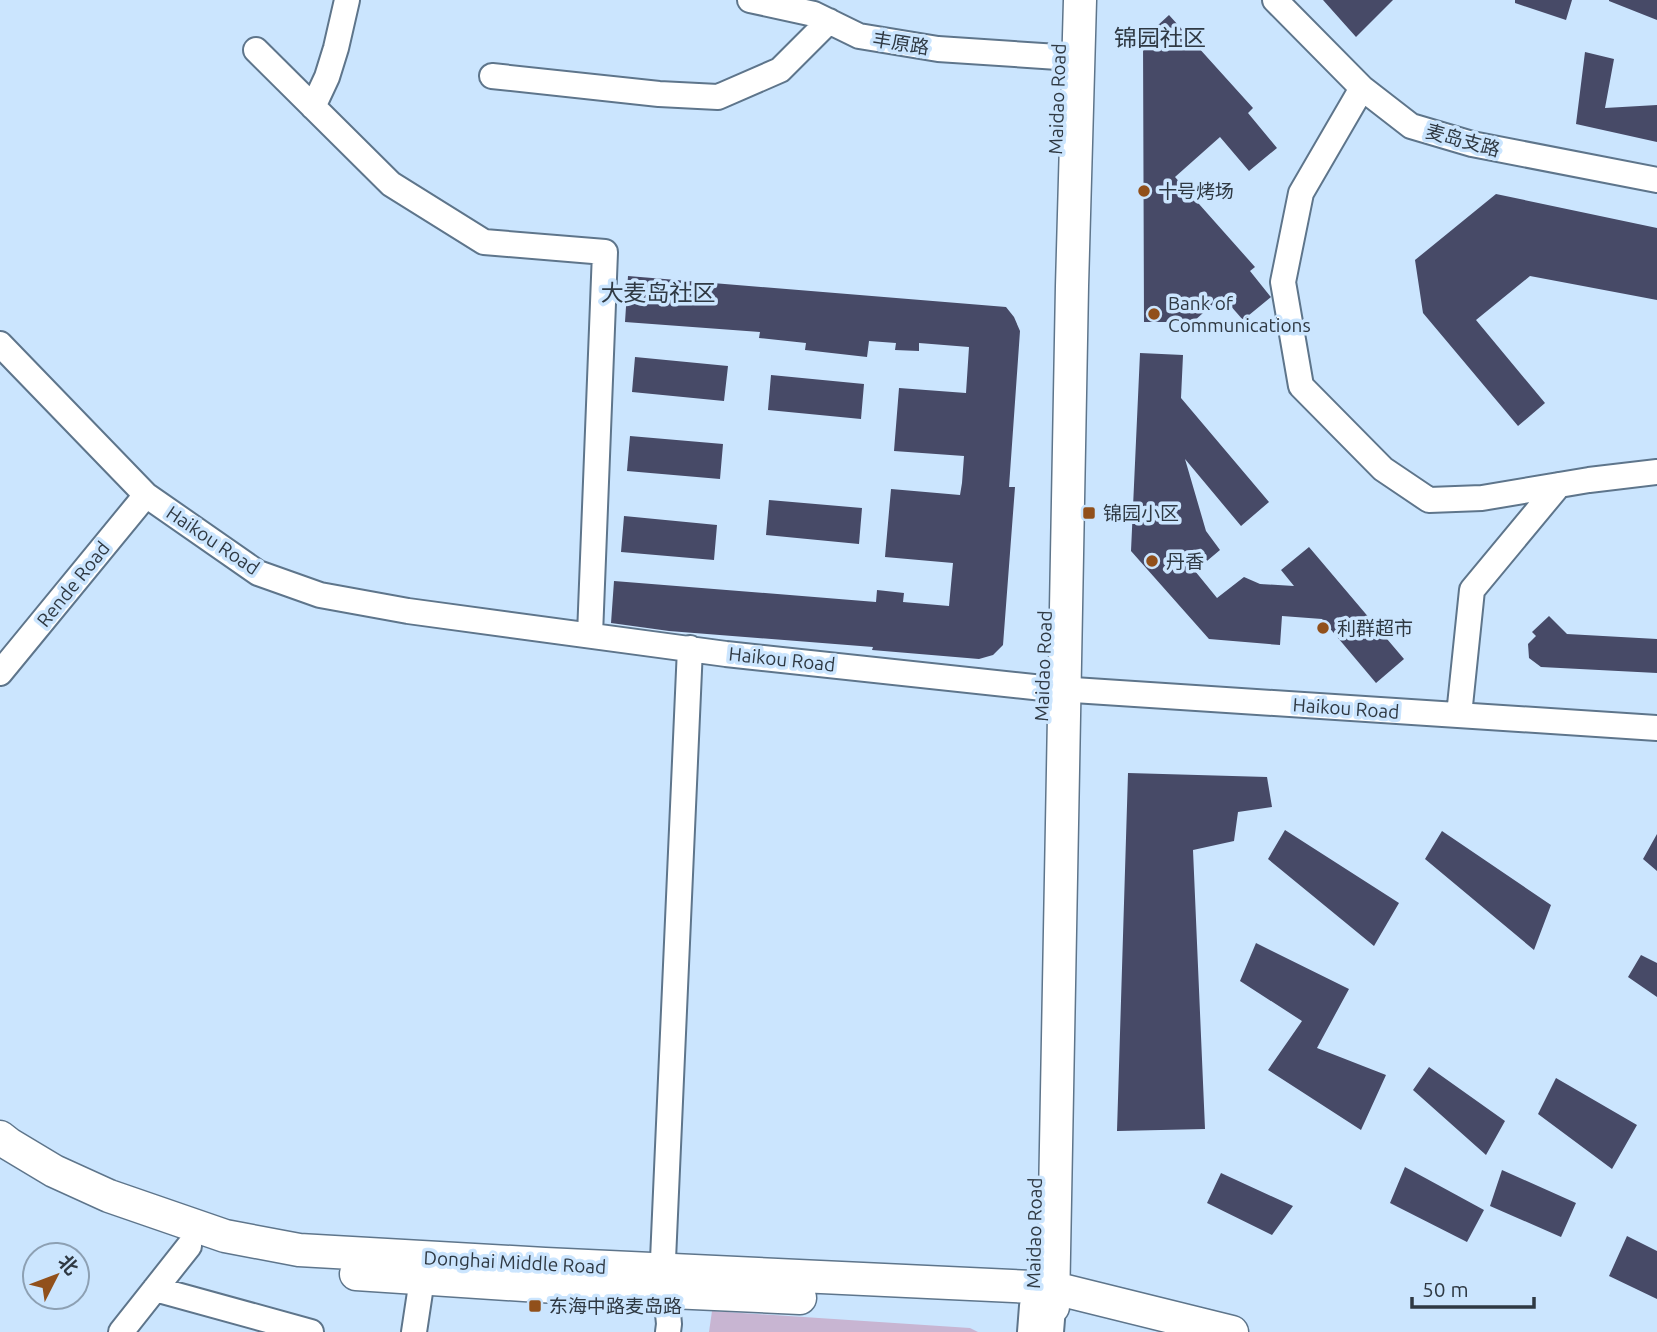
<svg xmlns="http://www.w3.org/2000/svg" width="1657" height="1332" viewBox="0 0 1657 1332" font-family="Ubuntu,'Noto Sans SC',sans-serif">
<rect width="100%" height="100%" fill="#cbe5fe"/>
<path fill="#c8b5d2" d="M712 1311 970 1328 978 1332H709Z"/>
<path fill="#474a67" d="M1323 0H1393L1356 37Z
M1515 0H1572L1566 20 1515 3Z
M1609 0H1657V20L1609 1Z
M1169 15 1253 108 1248 113 1277 148 1249 171 1220 137 1175 177 1255 267 1250 271 1270 296 1271 297 1243 320 1222 296 1193 322H1144L1143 39Z
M1585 52 1614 59 1605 108 1657 105V142L1576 124Z
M1496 194 1657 228V300L1530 276 1476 320 1545 403 1518 426 1423 313 1415 260Z
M628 276 1006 307 1014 317 1020 331 1009 487H1015L1003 645 993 655 979 659 872 650 873 647 669 631 611 623 614 581 876 602 877 590 904 593 903 602 949 606 953 563 885 557 891 489 960 495 962 483 964 456 894 451 899 388 966 393 969 347 919 343V351L895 350 896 343 869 341 867 357 805 350 806 343 759 338 760 332 625 322Z
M1140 353 1183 355 1181 398 1269 502 1241 526 1185 459 1206 531 1220 550 1195 571 1217 598 1244 577 1260 584 1294 586 1281 570 1309 547 1404 659 1376 683 1322 619 1282 616 1280 645 1209 639 1131 551Z
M635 357 728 366 724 401 632 392Z
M771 375 864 384 861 419 768 410Z
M630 436 723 444 720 479 627 471Z
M769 500 862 508 859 544 766 535Z
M624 516 717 525 714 560 621 552Z
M1549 616 1567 634 1657 639V673L1541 667 1529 658 1528 644 1536 636 1532 632Z
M1128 773 1267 777 1272 807 1238 812 1234 841 1193 850 1205 1129 1117 1131Z
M1285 830 1399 903 1374 946 1268 859Z
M1442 831 1551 905 1534 950 1425 859Z
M1657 834V871L1643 859Z
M1256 943 1349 989 1317 1048 1386 1075 1361 1130 1268 1070 1302 1021 1240 981Z
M1641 955 1657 963V997L1628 977Z
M1429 1067 1505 1121 1486 1155 1413 1090Z
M1556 1078 1637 1125 1612 1169 1538 1114Z
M1405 1167 1484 1210 1467 1242 1390 1203Z
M1502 1170 1576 1203 1561 1237 1490 1206Z
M1221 1173 1293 1206 1272 1235 1207 1203Z
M1627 1236 1657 1251V1299L1609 1276Z"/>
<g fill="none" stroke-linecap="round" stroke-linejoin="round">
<defs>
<path id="minor" d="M750 0 814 14 859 36 938 49 1058 57
M1275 0 1362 88 1411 126 1472 144 1657 180
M256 50 391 184 484 242 605 252 590 635
M492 76 659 94 718 97 780 70 829 21
M1362 88 1301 193 1283 282 1301 386 1383 469 1429 500 1482 498 1589 480 1657 472
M313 107 327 77 336 48 347 0
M0 344 146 495 258 573 320 595 408 611 726 654 1043 688 1657 728
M0 673 146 495
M1459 715 1472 590 1559 485
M155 1289 311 1332
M121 1332 189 1246
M414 1332 422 1279
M668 1332 669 1324 663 1260 690 648
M1030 1332 1032 1306
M1051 1332 1053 1307"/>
<path id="major" d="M0 1137 9 1144 54 1171 109 1196 225 1236 299 1250 545 1264 1054 1288 1232 1332
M356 1274 539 1286 800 1298
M1053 1307 1072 286 1080 0"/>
</defs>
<use href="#minor" stroke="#5e758b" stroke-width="28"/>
<use href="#major" stroke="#5e758b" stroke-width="35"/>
<use href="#minor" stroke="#fff" stroke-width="24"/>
<use href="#major" stroke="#fff" stroke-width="32"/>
</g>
<g fill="#91501b" stroke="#cbe5fe" stroke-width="2.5">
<circle cx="1144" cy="191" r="7"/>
<circle cx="1154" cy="314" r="7"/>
<rect x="1082" y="506" width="14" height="14" rx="3.5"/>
<circle cx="1152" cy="561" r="7"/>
<circle cx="1323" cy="628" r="7"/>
<rect x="528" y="1299" width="14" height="14" rx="3.5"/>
</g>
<g text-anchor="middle" stroke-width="7" stroke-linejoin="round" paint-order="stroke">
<g font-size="19" fill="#2f3943" stroke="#cbe5fe">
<text transform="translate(901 43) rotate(9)" y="7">丰原路</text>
<text transform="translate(1057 99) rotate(-88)" y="7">Maidao Road</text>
<text transform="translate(1463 140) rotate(15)" y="7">麦岛支路</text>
<text transform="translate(213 540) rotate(34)" y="7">Haikou Road</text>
<text transform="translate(73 584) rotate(-51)" y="7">Rende Road</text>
<text transform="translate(782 659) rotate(6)" y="7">Haikou Road</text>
<text transform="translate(1043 666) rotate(-88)" y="7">Maidao Road</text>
<text transform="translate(1346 708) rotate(4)" y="7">Haikou Road</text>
<text transform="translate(1034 1233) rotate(-89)" y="7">Maidao Road</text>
<text transform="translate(515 1262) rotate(3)" y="7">Donghai Middle Road</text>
</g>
<g font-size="19" fill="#2f3943" stroke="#cbe5fe" text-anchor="start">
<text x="1158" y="198">十号烤场</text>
<text x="1168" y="310">Bank of<tspan x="1168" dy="22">Communications</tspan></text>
<text x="1103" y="520">锦园小区</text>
<text x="1166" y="568">丹香</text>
<text x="1337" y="635">利群超市</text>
<text x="549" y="1313">东海中路麦岛路</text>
</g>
<g font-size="23" fill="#2f3943" stroke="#cbe5fe">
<text x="1160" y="46">锦园社区</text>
<text x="658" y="301">大麦岛社区</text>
</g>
</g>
<g transform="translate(56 1276) rotate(48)"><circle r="33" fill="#cbe5fe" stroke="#8da0b3" stroke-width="2"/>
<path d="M0-5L12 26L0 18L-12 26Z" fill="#91501b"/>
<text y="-10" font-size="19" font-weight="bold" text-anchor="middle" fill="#2f3943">北</text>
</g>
<path d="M1412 1297v10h122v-10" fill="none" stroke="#2f3943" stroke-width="3.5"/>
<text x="1422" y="1297" font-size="21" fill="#2f3943" stroke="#cbe5fe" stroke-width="5" paint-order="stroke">50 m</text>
</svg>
